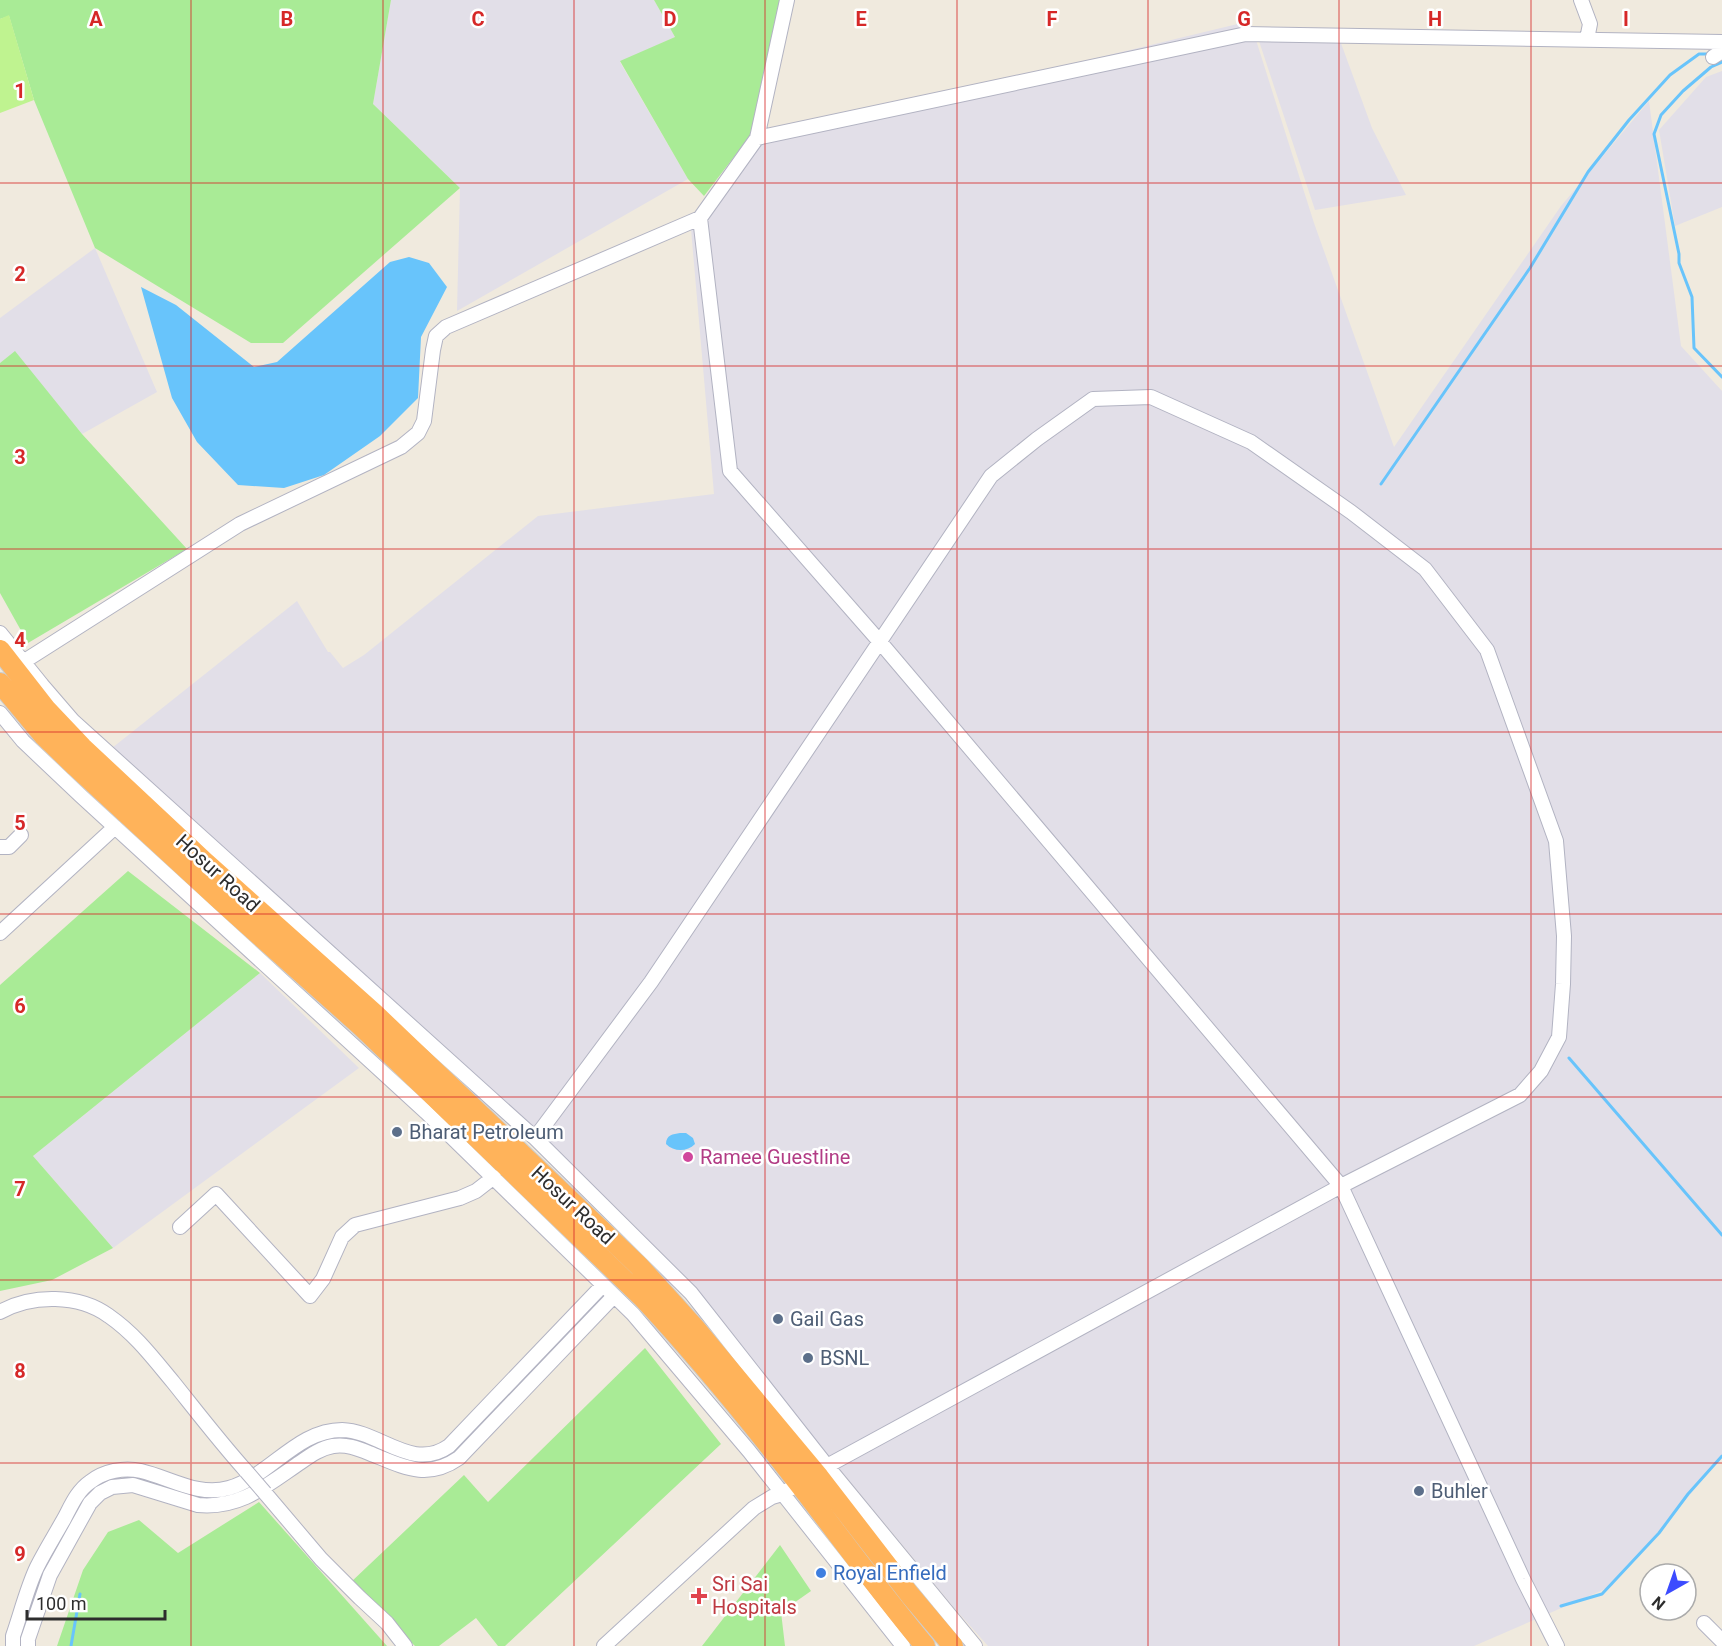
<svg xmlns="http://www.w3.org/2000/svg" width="1722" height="1646" viewBox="0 0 1722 1646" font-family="Roboto,sans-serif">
<rect width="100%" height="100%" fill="#f0eade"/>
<path fill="#e2dfe8" d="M391 0H654L675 37 620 62 688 179 457 311 460 188 373 104Z
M1250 21 1314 223 1394 447 1561 206 1649 101 1681 346 1722 391V1457L1612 1586 1474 1646H988L956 1610 693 1291 112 748 297 601 328 652H330L343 668 364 655 538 516 714 494 691 229 762 139Z
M1338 35 1372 128 1406 195 1315 210 1258 38Z
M1722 71V207L1675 226 1659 130 1706 77Z
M95 248 157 392 82 434 15 352 0 363V318Z
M260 973 359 1068 113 1248 33 1156Z"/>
<path fill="#a9eb96" d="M0 0H391L373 104 460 188 283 343H251L95 248 34 100 9 16 0 19Z
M654 0H780L750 136 704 196 688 179 620 61 675 37Z
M15 351 82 434 187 549 28 643 0 593V363Z
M128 871 260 973 33 1156 113 1248 52 1280 0 1291V985Z
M645 1348 721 1444 505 1646H498L476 1618 439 1646H415L350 1583 464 1475 488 1502Z
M259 1502 387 1646H57L83 1570 108 1532 139 1520 178 1553Z
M780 1545 811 1591 781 1612 785 1646H702Z"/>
<path fill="#bff390" d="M9 15 34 100 0 113V19Z"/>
<path fill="#68c4fb" d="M409 257 429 263 447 287 421 337 418 398 380 436 324 475 284 488 238 485 197 442 172 398 141 287 176 305 254 367 277 362 390 262Z
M680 1133H686L693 1138 695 1144C687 1152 674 1152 666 1144 666 1135 673 1134 680 1133Z"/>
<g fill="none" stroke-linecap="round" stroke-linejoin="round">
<path stroke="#68c4fb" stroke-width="3" d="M1722 62 1711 67 1683 91 1661 115 1654 134 1679 254V263L1692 297 1694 348 1722 377
M1381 484 1530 268 1588 172 1629 120 1670 75 1699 54H1711
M1569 1058 1722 1235
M1561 1606 1602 1594 1659 1533 1688 1494 1722 1456
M71 1646 80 1594"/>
<defs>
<path id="minor" d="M1581 0 1590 24 1587 39
M1713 57 1722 51
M757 138 787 0
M0 633 42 685 73 721 535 1138 691 1293 827 1466 975 1646
M23 662 240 524 401 447 418 433 424 421 433 350 436 336 446 327 700 218
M0 713 23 741 81 796 426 1112 633 1314 749 1451 903 1646
M0 847H9L21 835
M0 933 115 827
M535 1138 651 982 991 476 1037 439 1093 399 1151 397 1251 442 1351 512 1425 569 1487 650 1556 841 1564 936 1563 984 1559 1037 1541 1071 1520 1095 1341 1186 827 1466 782 1494 772 1497 754 1508 604 1646
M180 1227 216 1194 310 1296 323 1279 342 1237 355 1225 460 1198 476 1191 494 1177
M0 1312C32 1294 79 1294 109 1316 135 1334 153 1358 173 1382 197 1412 220 1442 246 1471
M265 1493 321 1559 360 1598 387 1623 405 1646
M1704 1623 1722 1641
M13 1646V1636C21 1613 27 1588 37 1567 45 1551 55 1535 64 1519 71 1506 77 1491 90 1482 104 1471 124 1467 141 1471 171 1478 198 1497 229 1488 270 1476 297 1430 342 1430 380 1431 412 1472 449 1446L603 1285
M28 1646V1639L50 1575 90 1503 100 1493 112 1487 133 1485 198 1505C241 1509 267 1485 301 1462 311 1455 321 1448 333 1446 346 1444 357 1448 369 1453 402 1466 426 1481 459 1458L614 1296
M1557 1646 1523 1579 1341 1186 880 642 730 471 700 218 757 138 1246 34 1722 42"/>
<path id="highway" d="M0 650 46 709 82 747 206 863 375 1014 639 1266 695 1328 819 1477 910 1595 953 1646
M0 683 44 736 76 767 221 901 362 1027 642 1297C701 1360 755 1427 807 1494 846 1545 884 1597 925 1646"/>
</defs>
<use href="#minor" stroke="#b2b3c2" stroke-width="16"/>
<use href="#highway" stroke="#cdcdcd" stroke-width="22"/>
<use href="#minor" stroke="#fff" stroke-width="14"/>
<use href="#highway" stroke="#ffb35a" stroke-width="20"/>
<defs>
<path id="minor-bridge" d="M246 1471 265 1493"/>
</defs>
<use href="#minor-bridge" stroke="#b2b3c2" stroke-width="16" stroke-linecap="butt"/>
<use href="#minor-bridge" stroke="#fff" stroke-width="14"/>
</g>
<path fill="none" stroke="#d62828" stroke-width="1.5" stroke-opacity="0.55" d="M191 0V1646M383 0V1646M574 0V1646M765 0V1646M957 0V1646M1148 0V1646M1339 0V1646M1531 0V1646M0 183H1722M0 366H1722M0 549H1722M0 732H1722M0 914H1722M0 1097H1722M0 1280H1722M0 1463H1722"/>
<g fill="#5c6f8a" stroke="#fff" stroke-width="2">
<circle cx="397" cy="1132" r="6"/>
<circle cx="778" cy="1319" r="6"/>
<circle cx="808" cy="1358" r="6"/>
<circle cx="1419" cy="1491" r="6"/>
</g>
<circle fill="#d1479c" stroke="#fff" stroke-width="2" cx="688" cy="1157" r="6"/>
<circle fill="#3f7fe0" stroke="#fff" stroke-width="2" cx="821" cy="1573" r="6"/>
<path fill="#e0444e" stroke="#fff" stroke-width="2" d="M696 1587h6v6h6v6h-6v6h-6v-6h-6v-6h6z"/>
<g text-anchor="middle" stroke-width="5" stroke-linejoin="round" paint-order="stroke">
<g font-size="20" fill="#2d2d2d" stroke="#fff">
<text transform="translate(218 873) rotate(42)" y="7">Hosur Road</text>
<text transform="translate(573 1205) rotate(43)" y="7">Hosur Road</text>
</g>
<g font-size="20" fill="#4e5e75" stroke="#fff" text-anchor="start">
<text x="409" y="1139">Bharat Petroleum</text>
<text x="790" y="1326">Gail Gas</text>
<text x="820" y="1365">BSNL</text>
<text x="1431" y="1498">Buhler</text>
</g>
<g font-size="20" fill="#b23c85" stroke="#fff" text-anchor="start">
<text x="700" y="1164">Ramee Guestline</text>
</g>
<g font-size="20" fill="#366cbe" stroke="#fff" text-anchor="start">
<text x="833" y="1580">Royal Enfield</text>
</g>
<g font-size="20" fill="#be3a42" stroke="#fff" text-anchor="start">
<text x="712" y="1591">Sri Sai<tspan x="712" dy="23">Hospitals</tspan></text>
</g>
</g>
<g font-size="20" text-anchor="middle" font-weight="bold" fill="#d62828" stroke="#fff" stroke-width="5" stroke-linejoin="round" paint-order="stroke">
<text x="96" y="26">A</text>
<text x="287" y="26">B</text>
<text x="478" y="26">C</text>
<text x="670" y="26">D</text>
<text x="861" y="26">E</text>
<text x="1052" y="26">F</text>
<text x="1244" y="26">G</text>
<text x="1435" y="26">H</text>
<text x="1626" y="26">I</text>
<text x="20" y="98">1</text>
<text x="20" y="281">2</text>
<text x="20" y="464">3</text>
<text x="20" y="647">4</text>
<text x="20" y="830">5</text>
<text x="20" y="1013">6</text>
<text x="20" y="1196">7</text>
<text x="20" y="1378">8</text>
<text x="20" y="1561">9</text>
</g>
<g transform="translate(1668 1592) rotate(220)"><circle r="28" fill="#ffffff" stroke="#ababab" stroke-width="1.5"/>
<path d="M0-4.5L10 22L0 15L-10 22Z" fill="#3c4bff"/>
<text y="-9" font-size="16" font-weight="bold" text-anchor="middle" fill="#2d2d2d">N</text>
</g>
<path d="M27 1610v9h138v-9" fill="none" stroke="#2d2d2d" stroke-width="3"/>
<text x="36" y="1610" font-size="18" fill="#2d2d2d" stroke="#ffffff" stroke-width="4.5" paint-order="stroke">100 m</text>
</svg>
